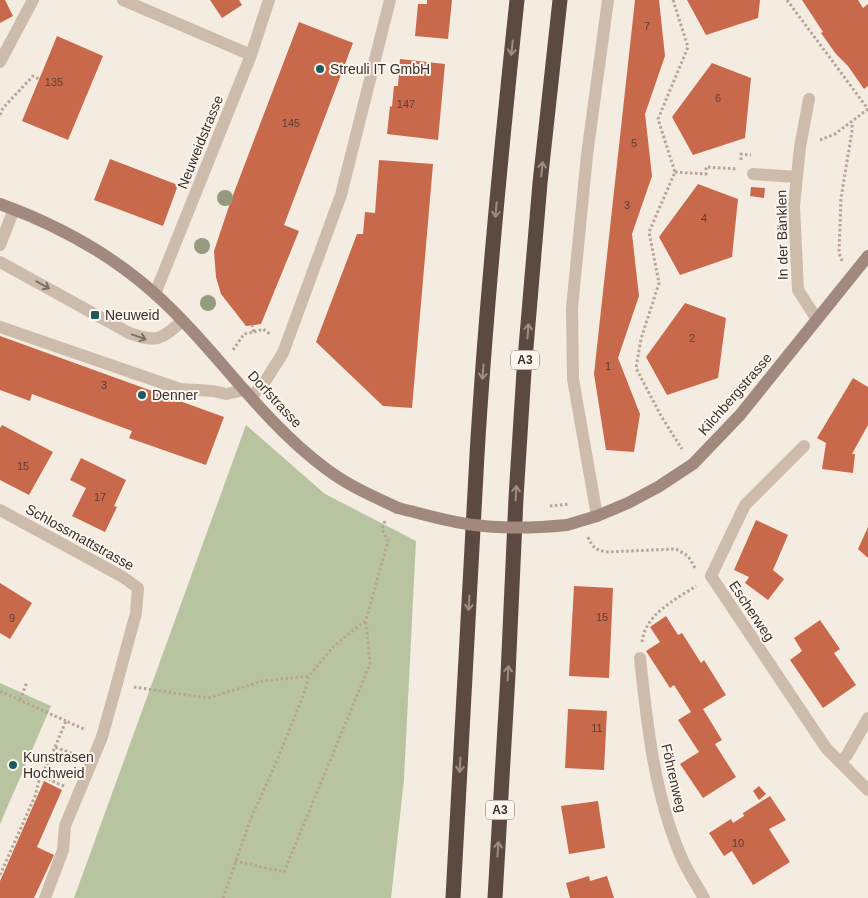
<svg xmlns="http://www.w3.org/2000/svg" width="868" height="898" viewBox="0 0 868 898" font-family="Helvetica,sans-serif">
<rect width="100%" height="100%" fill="#f4ebe1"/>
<path fill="#b8c4a0" d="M246 425 325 494 416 541 404 779 391 898H74Z
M0 683 51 706 0 824Z"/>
<path fill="#c8694b" d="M0 0H5L13 16 0 23Z
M210 0H239L242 5 222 18Z
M427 0H452L448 39 415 36 418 4H427Z
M635 0H659L665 56 645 114 652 176 632 234 639 296 618 358 640 414 634 452 606 450 594 374Z
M687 0H760L758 18 706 35Z
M802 0H858L863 8 868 4V86L864 89 848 66 836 54 821 33 823 32Z
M299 22 353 43 284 225 299 231 261 324 246 326 221 294 216 277 214 251 230 203Z
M57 36 103 56 68 140 22 121Z
M400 59 445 64 438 140 387 134 390 106 392 107 394 86H398Z
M712 63 751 78 745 138 693 155 672 117Z
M110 159 178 185 163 226 94 200Z
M379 160 433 164 412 408 383 406 316 342 357 234H363L365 212 375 213Z
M698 184 738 199 732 257 680 275 659 237Z
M751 187 765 188 764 198 750 196Z
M685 303 726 318 718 378 667 395 646 357Z
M0 336 224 417 206 465 129 438 132 431 32 394 30 401 0 390Z
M853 378 868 387V425L852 454H855L853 473 822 469 826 443 817 438Z
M2 425 53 452 29 495 0 480V428Z
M81 458 126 480 114 506 117 507 105 532 72 516 86 488 70 480Z
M756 520 788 535 773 570 784 579 768 600 745 583 749 577 734 570Z
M868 527V558L858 549Z
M0 583 32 603 10 639 0 633Z
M574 586 613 588 609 678 569 676Z
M666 616 678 635 682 633 701 663 704 660 726 695 703 709 722 740 715 744 736 777 703 798 680 764 699 752 678 720 691 712 674 685 670 688 646 651 660 642 650 627Z
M820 620 840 649 834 653 856 685 823 708 790 660 802 651 794 638Z
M568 709 607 711 604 770 565 768Z
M44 781 62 790 37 847 54 855 34 898H0V881Z
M759 786 766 794 759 800 753 791Z
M770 796 786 820 769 829 790 862 753 885 732 851 724 856 709 833 731 819 733 823 744 816 743 813Z
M598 801 605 848 569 854 561 806Z
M589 876 590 881 607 876 614 898H570L566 883Z"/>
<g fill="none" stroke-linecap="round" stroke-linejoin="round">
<path stroke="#b9a596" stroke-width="3" stroke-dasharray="2.5 2.5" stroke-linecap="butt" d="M673 0 688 47 658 119 675 172 649 232 659 283 641 339 636 368 661 416 682 449
M787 0 868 109
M0 115 3 108 33 76 39 79
M820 140 835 134 868 109
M741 160V154L751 155
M675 172 706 174V167L738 169
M842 261 839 253 841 198 852 131V122
M254 332 263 329 271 335
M233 350 244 334 254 332 252 325
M588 537C592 547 596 550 606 552L676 549 688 556 695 568
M642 642C645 614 675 600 696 586
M134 687 208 698 263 681 309 676
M0 691 66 721
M20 700 27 682
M55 747 66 721 86 730
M64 786 50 780 53 771 68 776
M235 861 284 872 370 664 366 621
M0 875 35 796 39 781 55 747 76 755
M223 898 251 818 276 763 303 696 309 676 333 647 366 620 388 541 382 529 385 521"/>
<path stroke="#cdbbac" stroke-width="12" d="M0 62 33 0
M0 262 129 333C156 343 161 340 182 321
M0 327 180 389 213 391 226 394 245 390
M251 397 264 383 283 353 341 195 390 0
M597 516 573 379 572 308 587 155 608 0
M711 576 745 505 804 446
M840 762 847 755 868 718
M45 898 63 850 65 826 102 737 117 683"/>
<path stroke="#cdbbac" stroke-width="12" d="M123 0 251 55
M809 99 800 147 794 206 798 290 816 318
M753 174 797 177
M0 245 14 209
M155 294 251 55 269 0
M0 510 123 577 138 588 136 613 117 683
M711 576 826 748 868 790
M640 658C647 724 654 792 680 854 686 869 696 884 704 898"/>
<path stroke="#a18a7d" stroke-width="12" d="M0 204C55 224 109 253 153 292 214 346 259 419 325 468 347 485 372 496 398 508
M567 525 597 516 628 503 658 487 693 464 740 415 868 256"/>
<path stroke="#5c4a42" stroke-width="15" d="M453 898C462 750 468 603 477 455 486 303 501 151 517 0
M495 898 508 675 516 498 524 371 540 183 560 0"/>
<path stroke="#b9a596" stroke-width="3" stroke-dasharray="2.5 2.5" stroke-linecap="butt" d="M550 506 569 504"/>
<path stroke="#a18a7d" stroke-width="12" d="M398 508C423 514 448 522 474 525 505 529 536 528 567 525"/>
</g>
<g fill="#969b7f">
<circle cx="225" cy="198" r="8"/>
<circle cx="202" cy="246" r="8"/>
<circle cx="208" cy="303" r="8"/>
</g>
<defs><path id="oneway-shaft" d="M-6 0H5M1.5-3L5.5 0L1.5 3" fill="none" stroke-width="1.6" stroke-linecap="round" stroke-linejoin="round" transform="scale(1.25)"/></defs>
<g stroke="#9c8e87">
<use href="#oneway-shaft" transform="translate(512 48) rotate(96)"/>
<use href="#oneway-shaft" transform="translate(542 169) rotate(-84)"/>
<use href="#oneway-shaft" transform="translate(496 210) rotate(95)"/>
<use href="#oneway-shaft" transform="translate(528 331) rotate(-86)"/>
<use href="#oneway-shaft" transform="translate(483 372) rotate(94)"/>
<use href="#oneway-shaft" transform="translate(516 493) rotate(-87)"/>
<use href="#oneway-shaft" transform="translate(469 603) rotate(93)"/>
<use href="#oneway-shaft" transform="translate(508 673) rotate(-87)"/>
<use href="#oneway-shaft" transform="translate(460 765) rotate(93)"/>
<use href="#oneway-shaft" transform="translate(498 849) rotate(-86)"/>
</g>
<g stroke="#7d6f65">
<use href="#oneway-shaft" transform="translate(43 285) rotate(29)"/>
<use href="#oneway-shaft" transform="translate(139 337) rotate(20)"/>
</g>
<g fill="#1f5a5e" stroke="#fbf5ee" stroke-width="2">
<circle cx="320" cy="69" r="5"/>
<rect x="90" y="310" width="10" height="10" rx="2.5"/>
<circle cx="142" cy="395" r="5"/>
<circle cx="13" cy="765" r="5"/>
</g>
<g text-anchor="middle" stroke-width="4" stroke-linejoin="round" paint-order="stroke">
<g font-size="11" fill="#5e3e33">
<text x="647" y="30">7</text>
<text x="54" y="86">135</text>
<text x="718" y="102">6</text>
<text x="406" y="108">147</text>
<text x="291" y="127">145</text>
<text x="634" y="147">5</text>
<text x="627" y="209">3</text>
<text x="704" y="222">4</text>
<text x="692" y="342">2</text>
<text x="608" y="370">1</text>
<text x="104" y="389">3</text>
<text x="23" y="470">15</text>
<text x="100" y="501">17</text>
<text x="602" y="621">15</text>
<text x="12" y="622">9</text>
<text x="597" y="732">11</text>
<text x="738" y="847">10</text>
</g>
<g fill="#fbf5ee" stroke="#756b66" stroke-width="1">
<rect x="511" y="350.5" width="28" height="19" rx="4"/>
<rect x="486" y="800.5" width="28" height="19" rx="4"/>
</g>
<g font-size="12" font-weight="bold" fill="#3b302b">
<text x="525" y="364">A3</text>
<text x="500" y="814">A3</text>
</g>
<g font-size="14" fill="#3b302b" stroke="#fbf5ee" text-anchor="start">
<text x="330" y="74">Streuli IT GmbH</text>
<text x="105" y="320">Neuweid</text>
<text x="152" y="400">Denner</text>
<text x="23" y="762">Kunstrasen<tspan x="23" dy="16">Hochweid</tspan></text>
</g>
<g font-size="14" fill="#3b302b" stroke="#fbf5ee">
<text transform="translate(200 142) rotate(-68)" y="5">Neuweidstrasse</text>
<text transform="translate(782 235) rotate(-91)" y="5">In der Bänklen</text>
<text transform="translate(735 394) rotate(-49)" y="5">Kilchbergstrasse</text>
<text transform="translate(275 399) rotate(47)" y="5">Dorfstrasse</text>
<text transform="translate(80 537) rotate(29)" y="5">Schlossmattstrasse</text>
<text transform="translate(752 611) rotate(56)" y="5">Escherweg</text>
<text transform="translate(674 778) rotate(77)" y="5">Föhrenweg</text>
</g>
</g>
</svg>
